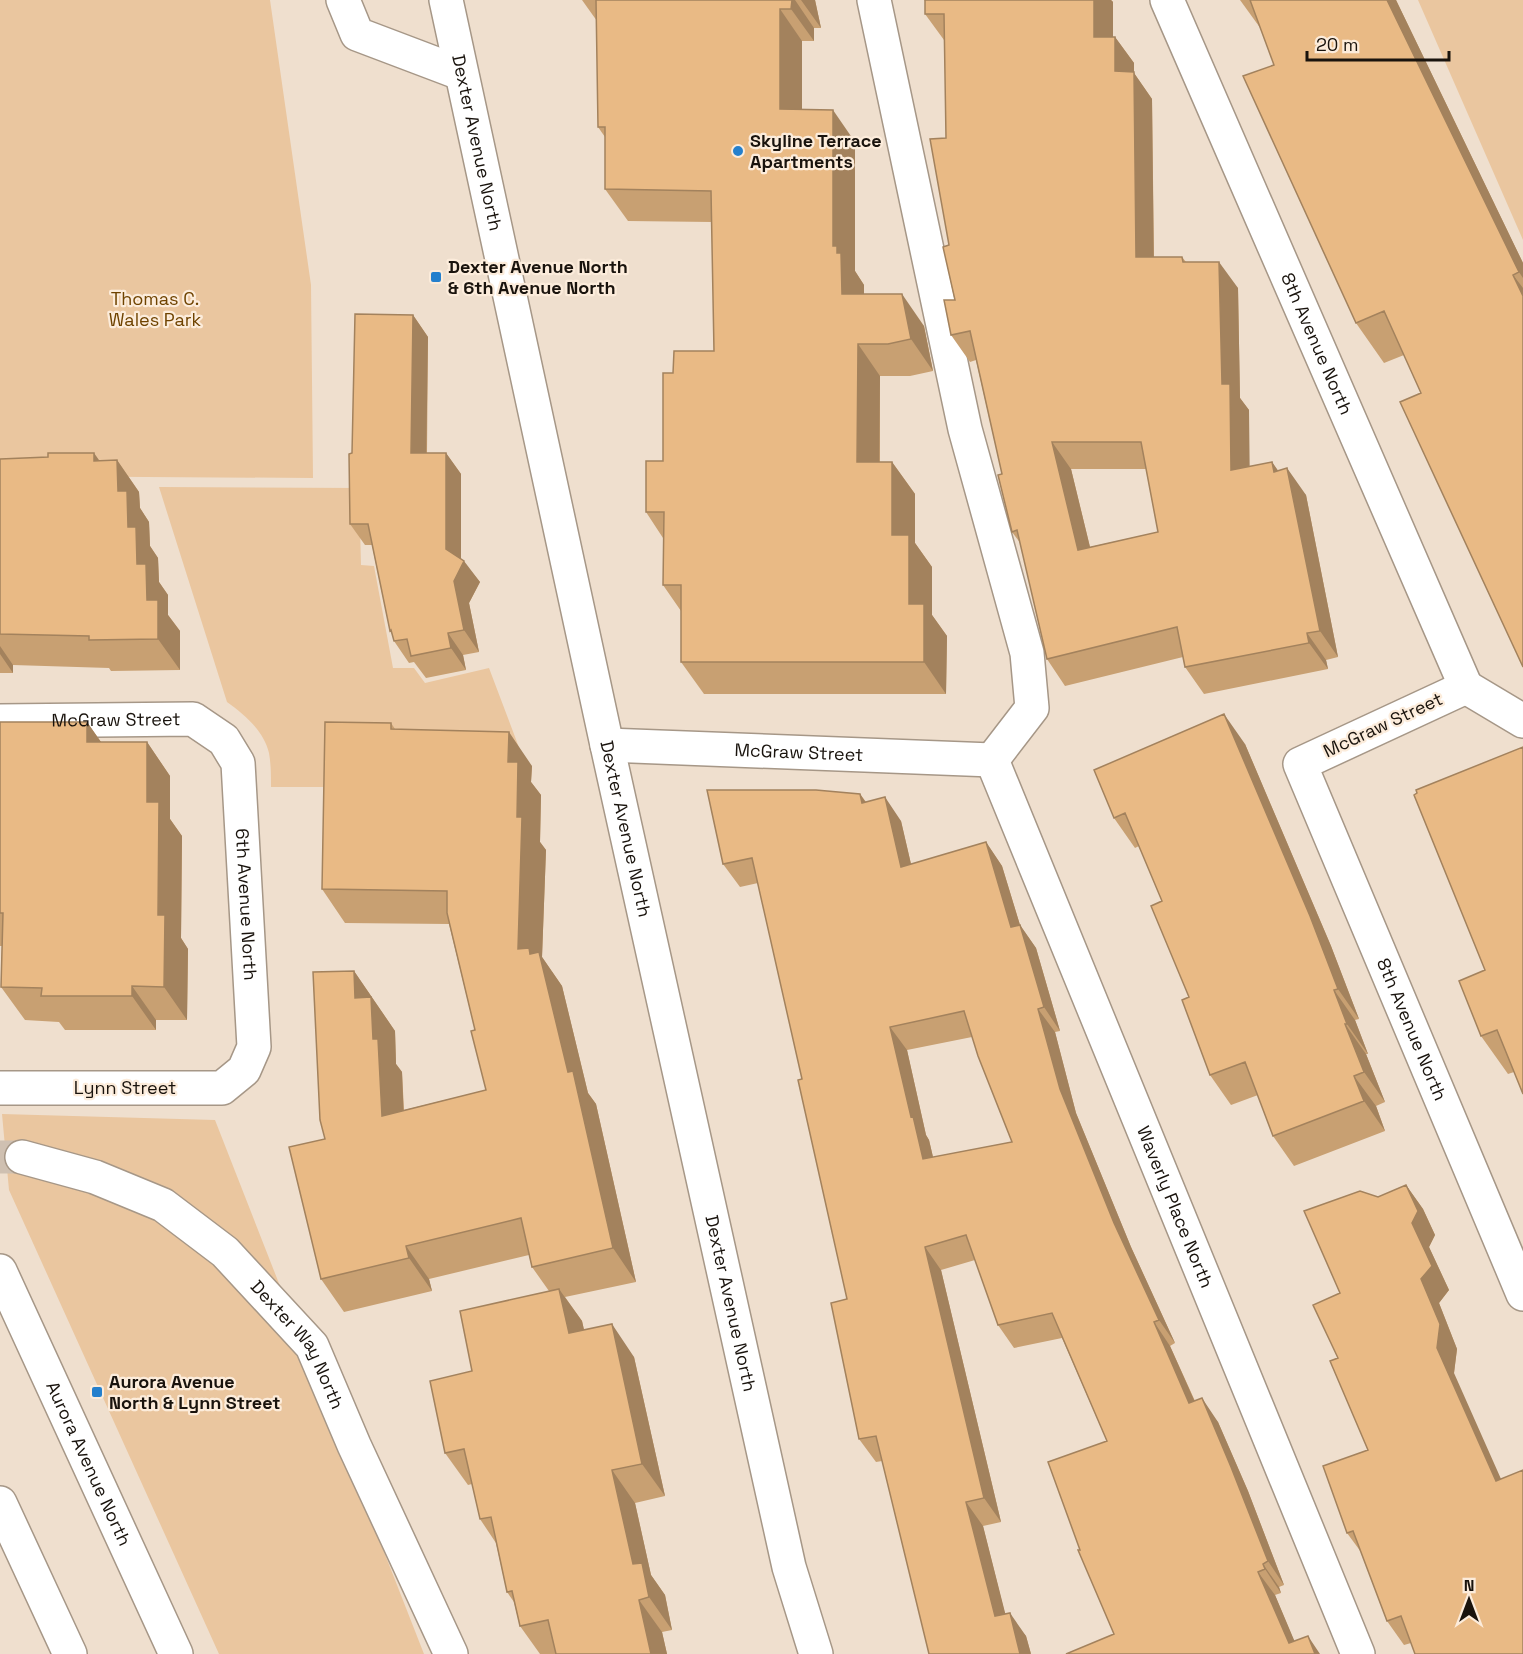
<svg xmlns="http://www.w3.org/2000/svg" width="1523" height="1654" viewBox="0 0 1523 1654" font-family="'Space Grotesk',sans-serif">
<rect width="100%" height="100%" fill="#efdfce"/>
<path fill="#eac69f" d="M0 0H270L311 285 313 478 0 476Z
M1418 0H1523V240Z
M159 487 359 488 361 565 374 566 393 668H414L425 683 489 668 523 758 326 787H271C271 776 271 764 269 753 264 731 244 714 227 702Z
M2 1114 215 1120 424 1654H219L9 1190Z"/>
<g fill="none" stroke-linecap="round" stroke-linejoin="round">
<path stroke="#cfc0b1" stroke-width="33" stroke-dasharray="33 16" stroke-linecap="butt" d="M0 1157H22"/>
<defs>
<g id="minor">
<path d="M874 0 965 429 1027 653 1032 708 992 760"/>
<path id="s1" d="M1167 0 1466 687"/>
<path id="s2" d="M1466 687 1300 764 1523 1294"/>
<path d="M1466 687 1523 721"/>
<path id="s3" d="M0 721 193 719 224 740 238 763 254 1047 244 1070 222 1088H0"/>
<path id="s4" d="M607 745 992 760"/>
<path id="s5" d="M992 760 1358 1654"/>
<path id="s6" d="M22 1157 95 1177 163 1205 225 1252 312 1346 354 1445 451 1654"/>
</g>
<g id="major">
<path d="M343 0 357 34 460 73"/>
<path id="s7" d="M446 0 607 745 789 1567 816 1654"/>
</g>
<g id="highway">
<path id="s8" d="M0 1271 176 1654"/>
<path d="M0 1503 70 1654"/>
</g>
</defs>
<use href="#minor" stroke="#a69787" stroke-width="36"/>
<use href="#major" stroke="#a69787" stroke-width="36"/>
<use href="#highway" stroke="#a69787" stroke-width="36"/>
<use href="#minor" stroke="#fff" stroke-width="33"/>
<use href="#major" stroke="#fff" stroke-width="33"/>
<use href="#highway" stroke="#fff" stroke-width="33"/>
</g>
<path fill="#c8a072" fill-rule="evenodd" d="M582 0H815L821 28H814V41H802V110L855 142V271L864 285V294L924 326 933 371 910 376H880V462H892L915 494V543L932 567V615L947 636 946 694H704L681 662V611L663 585V538L646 512 663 461 673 373 714 351 712 222 628 221 605 189V137L598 127 597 21Z
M924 0H1111L1113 2V37H1115L1134 63V73L1152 99 1154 257H1182L1186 262 1238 288 1240 398 1249 410V467L1272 462 1278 471 1306 495 1338 657 1326 660 1328 669 1204 694 1185 667 1183 657 1065 686 1047 659 1021 544 1012 532 1002 474 976 360 970 362 951 335 955 300 949 245 945 40H944L925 14V1ZM1071 469H1146L1158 532 1090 547Z
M1240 0H1396L1523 263V667L1421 393 1404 355 1384 363 1356 323 1274 65 1261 29Z
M413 315 428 337 427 453H446L461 474V559L480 582 469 603 479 652 463 655 466 670 426 678 414 662 409 663 394 641 392 634 390 631 372 545H365L350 524 352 453Z
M0 459 100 461 117 460 139 492 140 508 149 522 150 546 158 558 159 582 168 595V615L180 631V670L111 671 109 668 13 665V673H0Z
M0 722H87L101 742H147L170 776V819L182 836 181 938 188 949 187 1020H156V1030H65L59 1022 25 1020 1 987 2 946H0Z
M391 723 395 729 532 766 531 782 541 795 540 842 546 850 542 957 562 986 588 1093 596 1104 636 1282 565 1297 582 1321 584 1330 634 1357 665 1496 635 1503 651 1575 665 1595 672 1630 662 1632 667 1654H540L520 1626 514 1602 507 1592 496 1543 480 1519 472 1484 468 1485 445 1453 472 1371 549 1291 532 1267 529 1255 429 1279 432 1291 344 1312 321 1279 325 1139 354 971 395 1031 396 1064 402 1072 404 1110 486 1090 475 1030 449 924 345 923 322 889Z
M1245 744 1331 946 1359 1019 1355 1020 1368 1054H1366L1385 1102 1376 1106 1385 1131 1294 1166 1273 1136 1258 1095 1231 1105 1210 1075 1162 901 1139 846 1135 848 1114 818Z
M1523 747 1514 1072 1508 1074 1481 1036 1485 970Z
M860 794 866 802 901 821 911 864 986 842 1002 866 1020 925 1036 948 1060 1031 1055 1032 1076 1113 1131 1247 1175 1343 1170 1346 1195 1401 1218 1422 1248 1491 1284 1585 1279 1587 1281 1593 1275 1595 1294 1641 1320 1654 1114 1634 1080 1550 1107 1441 1062 1338 1014 1348 998 1325 975 1260 941 1270 1001 1522 983 1526 1005 1614 1026 1636 1031 1654 882 1461 876 1462 859 1439 847 1299 802 1079 758 883 740 887 723 864ZM972 1037 1012 1142 933 1157 929 1140 926 1135 907 1050Z
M1406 1185 1423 1209 1435 1235 1429 1247 1449 1290 1439 1303 1457 1349 1454 1373 1411 1643 1404 1645 1387 1621 1361 1552 1347 1533 1368 1450 1338 1358 1340 1293 1378 1197Z"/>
<path fill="#a3825d" d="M792 0H795L814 28V41L791 9Z
M801 0H815L821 28Z
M1094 0H1111L1113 2V63L1094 37Z
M1387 0H1396L1523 263V278L1519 272Z
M780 9 802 41V141L780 109Z
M1115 37 1134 63V73L1152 99 1154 283 1136 257 1115 71Z
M833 110 855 142V271L864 285V326L842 294 833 246Z
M1219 262 1238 288 1240 398 1249 410 1250 497 1231 470 1222 384Z
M1513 275 1523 288V296Z
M902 294 924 326 933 371 911 339Z
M413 315 428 337 426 475 411 453Z
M858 344 880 376 879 494 857 462Z
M1052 442 1071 469 1097 576 1078 550Z
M94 453 116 484 94 461Z
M446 453 461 474V568L464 561 480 582 469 603 479 652 464 630 446 549Z
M117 460 139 492 140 508 149 522 150 546 158 558 159 582 168 595V615L180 631V670L158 639 147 600 118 491Z
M892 462 915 494V543L932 567V615L947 636 946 694 924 662 892 535Z
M1272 462 1291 489 1274 472Z
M1287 468 1306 495 1338 657 1320 631Z
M448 633 463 655 466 670 451 648Z
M1307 633 1326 660 1328 669 1309 643Z
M0 646 13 665V673L0 654Z
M1224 714 1245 744 1331 946 1359 1019 1338 989Z
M87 722 110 755 87 742Z
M509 732 532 766 531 782 541 795 540 842 546 850 542 957 562 986 588 1093 596 1104 636 1282 613 1248 568 1072 518 949 508 762Z
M147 742 170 776V819L182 836 181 938 188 949 187 1020 164 987 147 802Z
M860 794 876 817 862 803Z
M885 797 901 821 917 890 901 867Z
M986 842 1002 866 1020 925 1036 948 1060 1031 1044 1007 1011 927Z
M354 971 395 1031 396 1064 402 1072 405 1149 382 1116 355 998Z
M132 986 156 1020V1030L132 996Z
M1334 990 1355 1020 1368 1054 1347 1024Z
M1038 1009 1055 1032 1076 1113 1131 1247 1175 1343 1159 1320 1114 1223 1060 1089Z
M1345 1024 1366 1054 1385 1102 1364 1072Z
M890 1027 907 1050 926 1135 929 1140 939 1183 923 1159 911 1117Z
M1354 1076 1376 1106 1385 1131 1364 1101Z
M1406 1185 1423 1209 1435 1235 1429 1247 1449 1290 1439 1303 1457 1349 1454 1373 1513 1506 1496 1481 1437 1348 1421 1279Z
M406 1246 429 1279 432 1291 409 1258Z
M925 1247 941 1270 1001 1522 984 1498Z
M559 1289 582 1321 592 1365 569 1333Z
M1154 1322 1170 1346 1206 1427 1189 1403Z
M612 1324 634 1357 665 1496 642 1464Z
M1202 1398 1218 1422 1248 1491 1284 1585 1268 1561Z
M612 1470 635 1503 651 1575 665 1595 672 1630 649 1597 633 1564Z
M966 1502 983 1526 1012 1640 995 1616Z
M1263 1564 1279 1587 1281 1593 1265 1569Z
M1258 1572 1275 1595 1300 1654 1289 1643Z
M639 1600 662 1632 667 1654H651Z
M1010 1613 1026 1636 1031 1654H1020Z
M1308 1636 1320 1654H1315Z"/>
<path fill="#e9ba85" stroke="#a3825d" stroke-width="1.5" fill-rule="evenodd" d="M596 0H792L791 9H780V109L833 110V246H837V253H841L842 294H902L911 339 888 344H858L857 462H892V535H909V604H924V662H681V585H663L664 512H646V461H663V373H673L674 351H714L711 191 605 189V127H598Z
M925 0H1094V37H1115V71L1134 72 1136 257H1182L1183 262H1219L1222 384H1230L1231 470 1272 462 1274 472 1287 468 1320 631 1307 633 1309 643 1185 667 1177 627 1047 659 1017 530 1012 532 998 475 1002 474 970 331 951 335 944 300H955L943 247 949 245 930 139 946 138 944 14H925ZM1052 442H1141L1158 532 1078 550Z
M1250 0H1387L1519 272 1513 275 1523 296V667L1400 402 1421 393 1384 311 1356 323 1243 76 1274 65Z
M355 314 413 315 411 453H446V549L464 561 454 581 464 630 448 633 451 648 411 656 407 639 394 641 391 630 390 631 368 524H350L349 454 352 453Z
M48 453H94V461L117 460 118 491H127L128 527H136L137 564H146L147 600H158V639L89 640V636L0 634V459L48 457Z
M1224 714 1310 916 1338 989 1334 990 1347 1024H1345L1364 1072 1354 1076 1364 1101 1273 1136 1245 1062 1210 1075 1182 1000 1189 997 1151 906 1162 901 1125 813 1114 818 1094 770Z
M0 722H87V742H147V802H159L158 915H165L164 987 132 986V996H41L42 988 1 987 3 913H0Z
M325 722 391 723V729L509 732 508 762H518L517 817H522L518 949 529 948 530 954 539 952 568 1072 573 1071 613 1248 532 1267 521 1218 406 1246 409 1258 321 1279 289 1147 325 1139 320 1120 313 972 354 971 355 998 371 997 373 1039H378L382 1116 486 1090 471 1031 475 1030 447 913V891L322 889Z
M1523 747V1094L1497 1030 1481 1036 1459 981 1485 970 1414 795 1417 793 1416 790Z
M707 790H816L860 794 862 803 885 797 901 867 986 842 1011 927 1020 925 1044 1007 1038 1009 1060 1089 1114 1223 1159 1320 1154 1322 1189 1403 1202 1398 1231 1467 1268 1561 1263 1564 1265 1569 1258 1572 1289 1643 1308 1636 1315 1654H1066L1114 1634 1078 1550H1080L1048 1462 1107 1441 1052 1313 998 1325 966 1235 925 1247 984 1498 966 1502 995 1616 1010 1613 1020 1654H929L876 1436 859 1439 831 1303 847 1299 798 1080 802 1079 752 858 723 864ZM964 1011 978 1056 1012 1142 923 1159 913 1116 911 1117 890 1027Z
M1406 1185 1418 1211 1412 1223 1432 1266 1421 1279 1440 1324 1437 1348 1496 1481 1523 1470V1654H1415L1401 1616 1387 1621 1353 1531 1347 1533 1323 1466 1368 1450 1330 1361 1338 1358 1313 1305 1340 1293 1304 1211 1360 1191 1378 1197Z
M559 1289 569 1333 612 1324 642 1464 612 1470 633 1564 642 1563 649 1597 639 1600 651 1654H556L548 1620 520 1626 512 1591 507 1592 491 1517 480 1519 464 1449 445 1453 430 1381 472 1371 460 1311Z"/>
<g fill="#2580cd" stroke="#fcecdb" stroke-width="2">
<circle cx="738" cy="151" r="6"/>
<rect x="430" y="271" width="12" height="12" rx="3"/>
<rect x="91" y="1386" width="12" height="12" rx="3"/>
</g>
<g text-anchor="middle" stroke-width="4.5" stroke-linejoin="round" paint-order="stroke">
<g font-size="18" font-weight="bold" fill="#19130d" stroke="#fcecdb" text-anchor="start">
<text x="750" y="147">Skyline Terrace<tspan x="750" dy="21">Apartments</tspan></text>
<text x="448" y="273">Dexter Avenue North<tspan x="448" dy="21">&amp; 6th Avenue North</tspan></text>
<text x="109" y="1388">Aurora Avenue<tspan x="109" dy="21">North &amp; Lynn Street</tspan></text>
</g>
<g font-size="18" fill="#19130d" stroke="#fcecdb">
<text dy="6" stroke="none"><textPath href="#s7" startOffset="146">Dexter Avenue North</textPath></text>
<text dy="6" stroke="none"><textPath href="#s1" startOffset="375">8th Avenue North</textPath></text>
<text dy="6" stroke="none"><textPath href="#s3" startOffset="116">McGraw Street</textPath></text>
<text transform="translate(1383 725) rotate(-25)" y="6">McGraw Street</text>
<text dy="6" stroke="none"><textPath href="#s4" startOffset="192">McGraw Street</textPath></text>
<text dy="6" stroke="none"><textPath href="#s7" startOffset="848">Dexter Avenue North</textPath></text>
<text dy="6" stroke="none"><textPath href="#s3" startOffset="399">6th Avenue North</textPath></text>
<text dy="6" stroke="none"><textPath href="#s2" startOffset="471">8th Avenue North</textPath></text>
<text x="125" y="1094">Lynn Street</text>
<text dy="6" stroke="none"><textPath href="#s5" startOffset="483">Waverly Place North</textPath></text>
<text dy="6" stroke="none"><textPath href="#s7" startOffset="1334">Dexter Avenue North</textPath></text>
<text dy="6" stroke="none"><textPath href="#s6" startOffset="346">Dexter Way North</textPath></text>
<text dy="6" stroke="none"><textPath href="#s8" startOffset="212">Aurora Avenue North</textPath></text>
</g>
<g font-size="18" fill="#6f4300" stroke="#fcecdb">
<text x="155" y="305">Thomas C.<tspan x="155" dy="21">Wales Park</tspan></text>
</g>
</g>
<g transform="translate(1469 1600)" stroke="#fcecdb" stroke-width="4.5" paint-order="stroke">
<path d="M0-4.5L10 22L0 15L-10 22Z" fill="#19130d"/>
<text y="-9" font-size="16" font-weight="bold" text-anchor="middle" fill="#19130d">N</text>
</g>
<path d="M1307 51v9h142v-9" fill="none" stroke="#19130d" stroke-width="3"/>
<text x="1316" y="51" font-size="18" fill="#19130d" stroke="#fcecdb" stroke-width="4.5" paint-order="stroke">20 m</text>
</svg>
